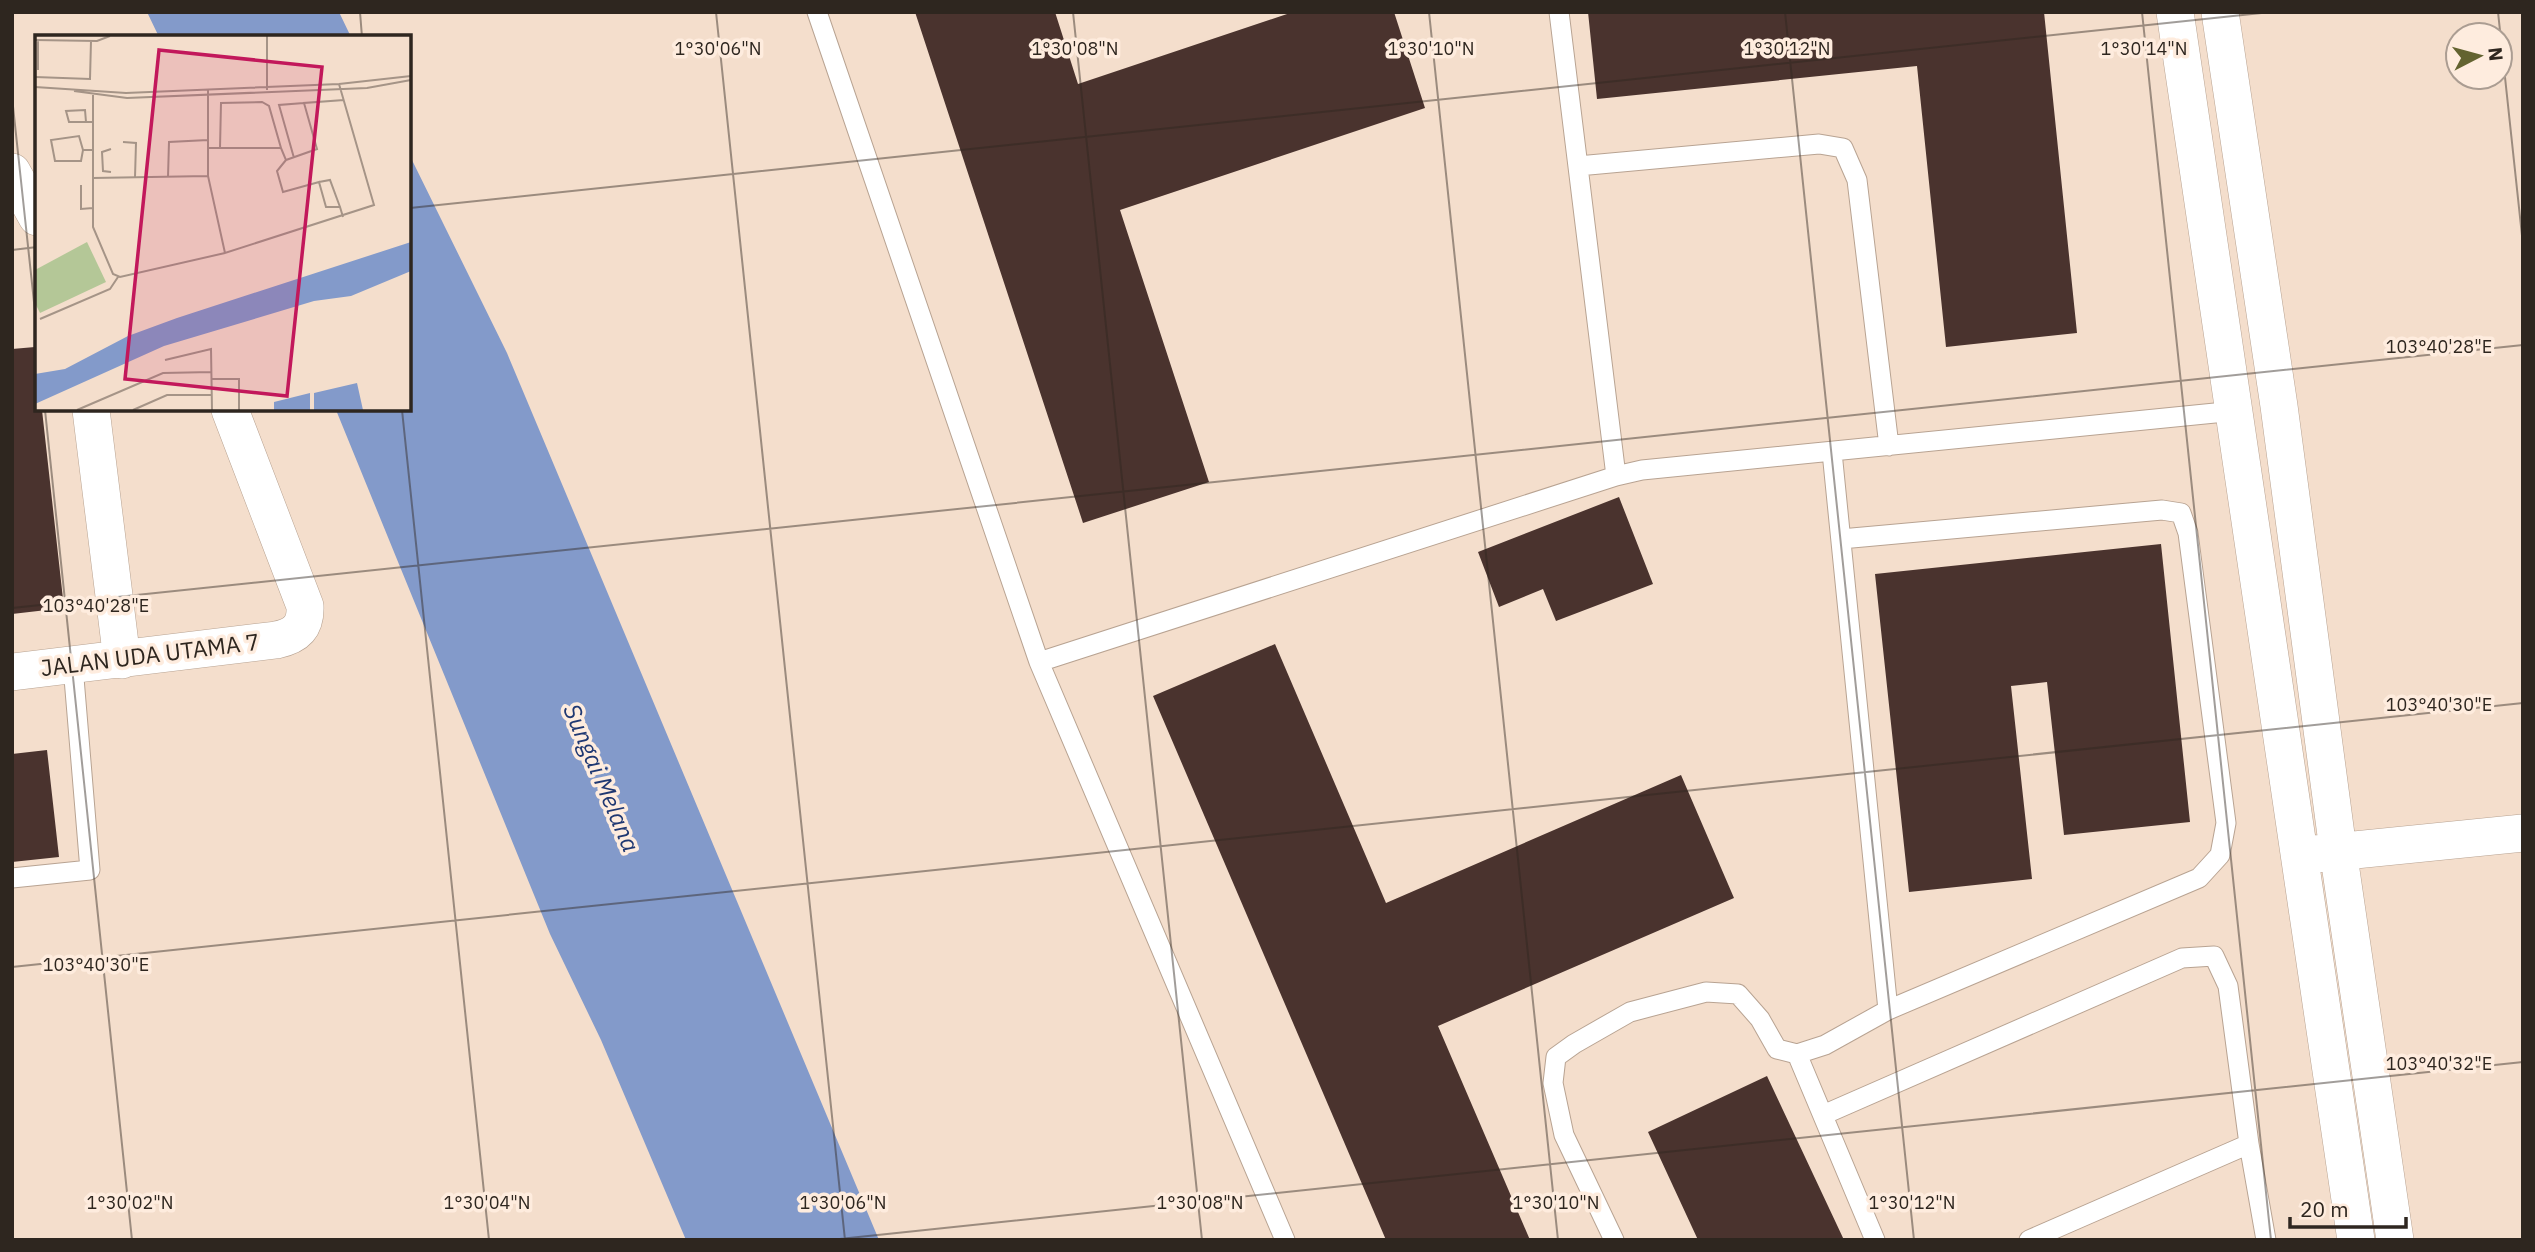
<svg xmlns="http://www.w3.org/2000/svg" width="2535" height="1252" viewBox="0 0 2535 1252" font-family="'IBM Plex Sans',sans-serif">
<rect width="100%" height="100%" fill="#f4decc"/>
<path fill="#839aca" d="M147 12H339L351 37H159Z
M410 156 507 353 879 1240H686L601 1040 550 934 336 410H410Z"/>
<path fill="#4a332e" d="M915 12H1055L1078 84 1293 12H1394L1425 108 1120 210 1209 482 1083 523Z
M1588 12H2044L2077 333 1946 347 1917 66 1597 99Z
M35 347 37 410H42L64 608 12 614V349Z
M1619 497 1653 584 1556 621 1543 589 1499 607 1478 552Z
M2161 544 2190 822 2064 835 2047 682 2011 686 2032 879 1909 892 1875 574Z
M1275 644 1386 903 1681 775 1734 898 1438 1026 1530 1240H1386L1153 696Z
M47 750 59 857 12 862V754Z
M1767 1076 1844 1240H1698L1648 1132Z"/>
<g fill="none" stroke-linecap="round" stroke-linejoin="round">
<defs>
<path id="lane" d="M817 12 1039 662
M1559 12 1616 476
M1578 166 1819 144 1843 148 1857 180 1889 446
M1841 539 2162 510 2181 513 2188 533 2226 823 2220 855 2199 878 1888 1010
M12 878 90 870 73 666
M1797 1054 1875 1240
M1823 1115 2182 958 2214 956 2228 986 2249 1144
M1285 1240 1039 662 1616 476 1642 470 2235 411
M1614 1240 1564 1135 1553 1083 1556 1057 1574 1044 1630 1012 1706 992 1738 994 1760 1019 1777 1049 1797 1054 1825 1045 1888 1010 1832 452
M2029 1240 2249 1144 2266 1240"/>
<path id="street" d="M2175 12 2356 1240
M2220 12 2279 406 2338 850 2395 1240
M12 172 37 217
M91 410 122 660
M12 672 276 640C296 636 306 627 305 606L230 410
M2315 854 2523 833"/>
</defs>
<use href="#lane" stroke="#b8a392" stroke-width="21"/>
<use href="#street" stroke="#b8a392" stroke-width="38"/>
<use href="#lane" stroke="#fff" stroke-width="19"/>
<use href="#street" stroke="#fff" stroke-width="37"/>
</g>
<path fill="none" stroke="#2e261f" stroke-width="2" stroke-opacity="0.45" d="M360 12 362 37M716 12 845 1240M1073 12 1202 1240M1429 12 1558 1240M1785 12 1914 1240M2142 12 2271 1240M2498 12 2523 245M12 97 37 330M410 208 2271 12M12 250 37 247M45 410 132 1240M402 410 489 1240M12 608 2523 345M12 967 2523 703M830 1240 2523 1062"/>
<g text-anchor="middle" stroke-width="7" stroke-linejoin="round" paint-order="stroke">
<g font-size="23" fill="#2e261f" stroke="#feecde">
<text transform="translate(150 655) rotate(-7)" y="8">JALAN UDA UTAMA 7</text>
</g>
<g font-size="24" font-style="italic" fill="#1f3872" stroke="#feecde">
<text transform="translate(601 778) rotate(67)" y="8">Sungai Melana</text>
</g>
</g>
<g transform="translate(35 35)">
<rect width="376" height="376" fill="#f4decc"/>
<path d="M52 207 71 247 5 278 0 268V235Z" fill="#b4c797"/>
<path d="M376 207V236L316 261 279 266 129 311 0 369V339L30 334 93 301 142 283ZM322 348 328 375H279V358ZM275 358V375H239V367Z" fill="#839aca"/>
<path fill="none" stroke="#a59487" stroke-width="2" d="M0 5 62 6 75 1M3 5V35M0 42 55 44 56 6M0 52 91 58 304 49 376 41M173 54V141L190 218 339 170 304 49M232 55V1M39 56 92 63 332 53 376 45M58 60V192L78 239 85 242 190 218M51 87 50 75 31 76 34 87H58M88 107 101 108 100 142M173 113H246L251 125 242 136 248 157 284 147 291 172H305L308 182M185 113 186 68 227 67 234 71 246 113M48 115 44 101 16 105 20 126H46L48 115H58M259 123 244 70 269 68M251 125 282 114 269 68 309 65M76 137 68 136 67 117 76 114M133 142 134 107 173 105M58 143 173 141M284 147 295 145 305 172M46 150V174L58 173M5 284 75 254 83 242M130 325 176 314 177 375M177 344H204V375M42 375 128 338 177 337M98 375 132 360H177"/>
<path fill="#c2185b" fill-opacity="0.15" stroke="#c2185b" stroke-width="3.5" d="M124 15 287 32 252 361 90 344Z"/>
<rect width="376" height="376" fill="none" stroke="#2e261f" stroke-width="3.5"/>
</g>
<g font-size="18" text-anchor="middle" fill="#2e261f" stroke="#feecde" stroke-width="7" stroke-linejoin="round" paint-order="stroke">
<text x="718" y="55">1°30'06"N</text>
<text x="1075" y="55">1°30'08"N</text>
<text x="1431" y="55">1°30'10"N</text>
<text x="1787" y="55">1°30'12"N</text>
<text x="2144" y="55">1°30'14"N</text>
<text x="2439" y="353">103°40'28"E</text>
<text x="96" y="612">103°40'28"E</text>
<text x="2439" y="711">103°40'30"E</text>
<text x="96" y="971">103°40'30"E</text>
<text x="2439" y="1070">103°40'32"E</text>
<text x="130" y="1209">1°30'02"N</text>
<text x="487" y="1209">1°30'04"N</text>
<text x="843" y="1209">1°30'06"N</text>
<text x="1200" y="1209">1°30'08"N</text>
<text x="1556" y="1209">1°30'10"N</text>
<text x="1912" y="1209">1°30'12"N</text>
</g>
<rect width="2535" height="1252" fill="none" stroke="#2e261f" stroke-width="28"/>
<g transform="translate(2479 56) rotate(84)"><circle r="33" fill="#feecde" stroke="#ab9d92" stroke-width="2"/>
<path d="M0-5L12 26L0 18L-12 26Z" fill="#636330"/>
<text y="-10" font-size="19" font-weight="bold" text-anchor="middle" fill="#2e261f">N</text>
</g>
<path d="M2290 1217v10h116v-10" fill="none" stroke="#2e261f" stroke-width="3.5"/>
<text x="2300" y="1217" font-size="21" fill="#2e261f" stroke="#feecde" stroke-width="5" paint-order="stroke">20 m</text>
</svg>
